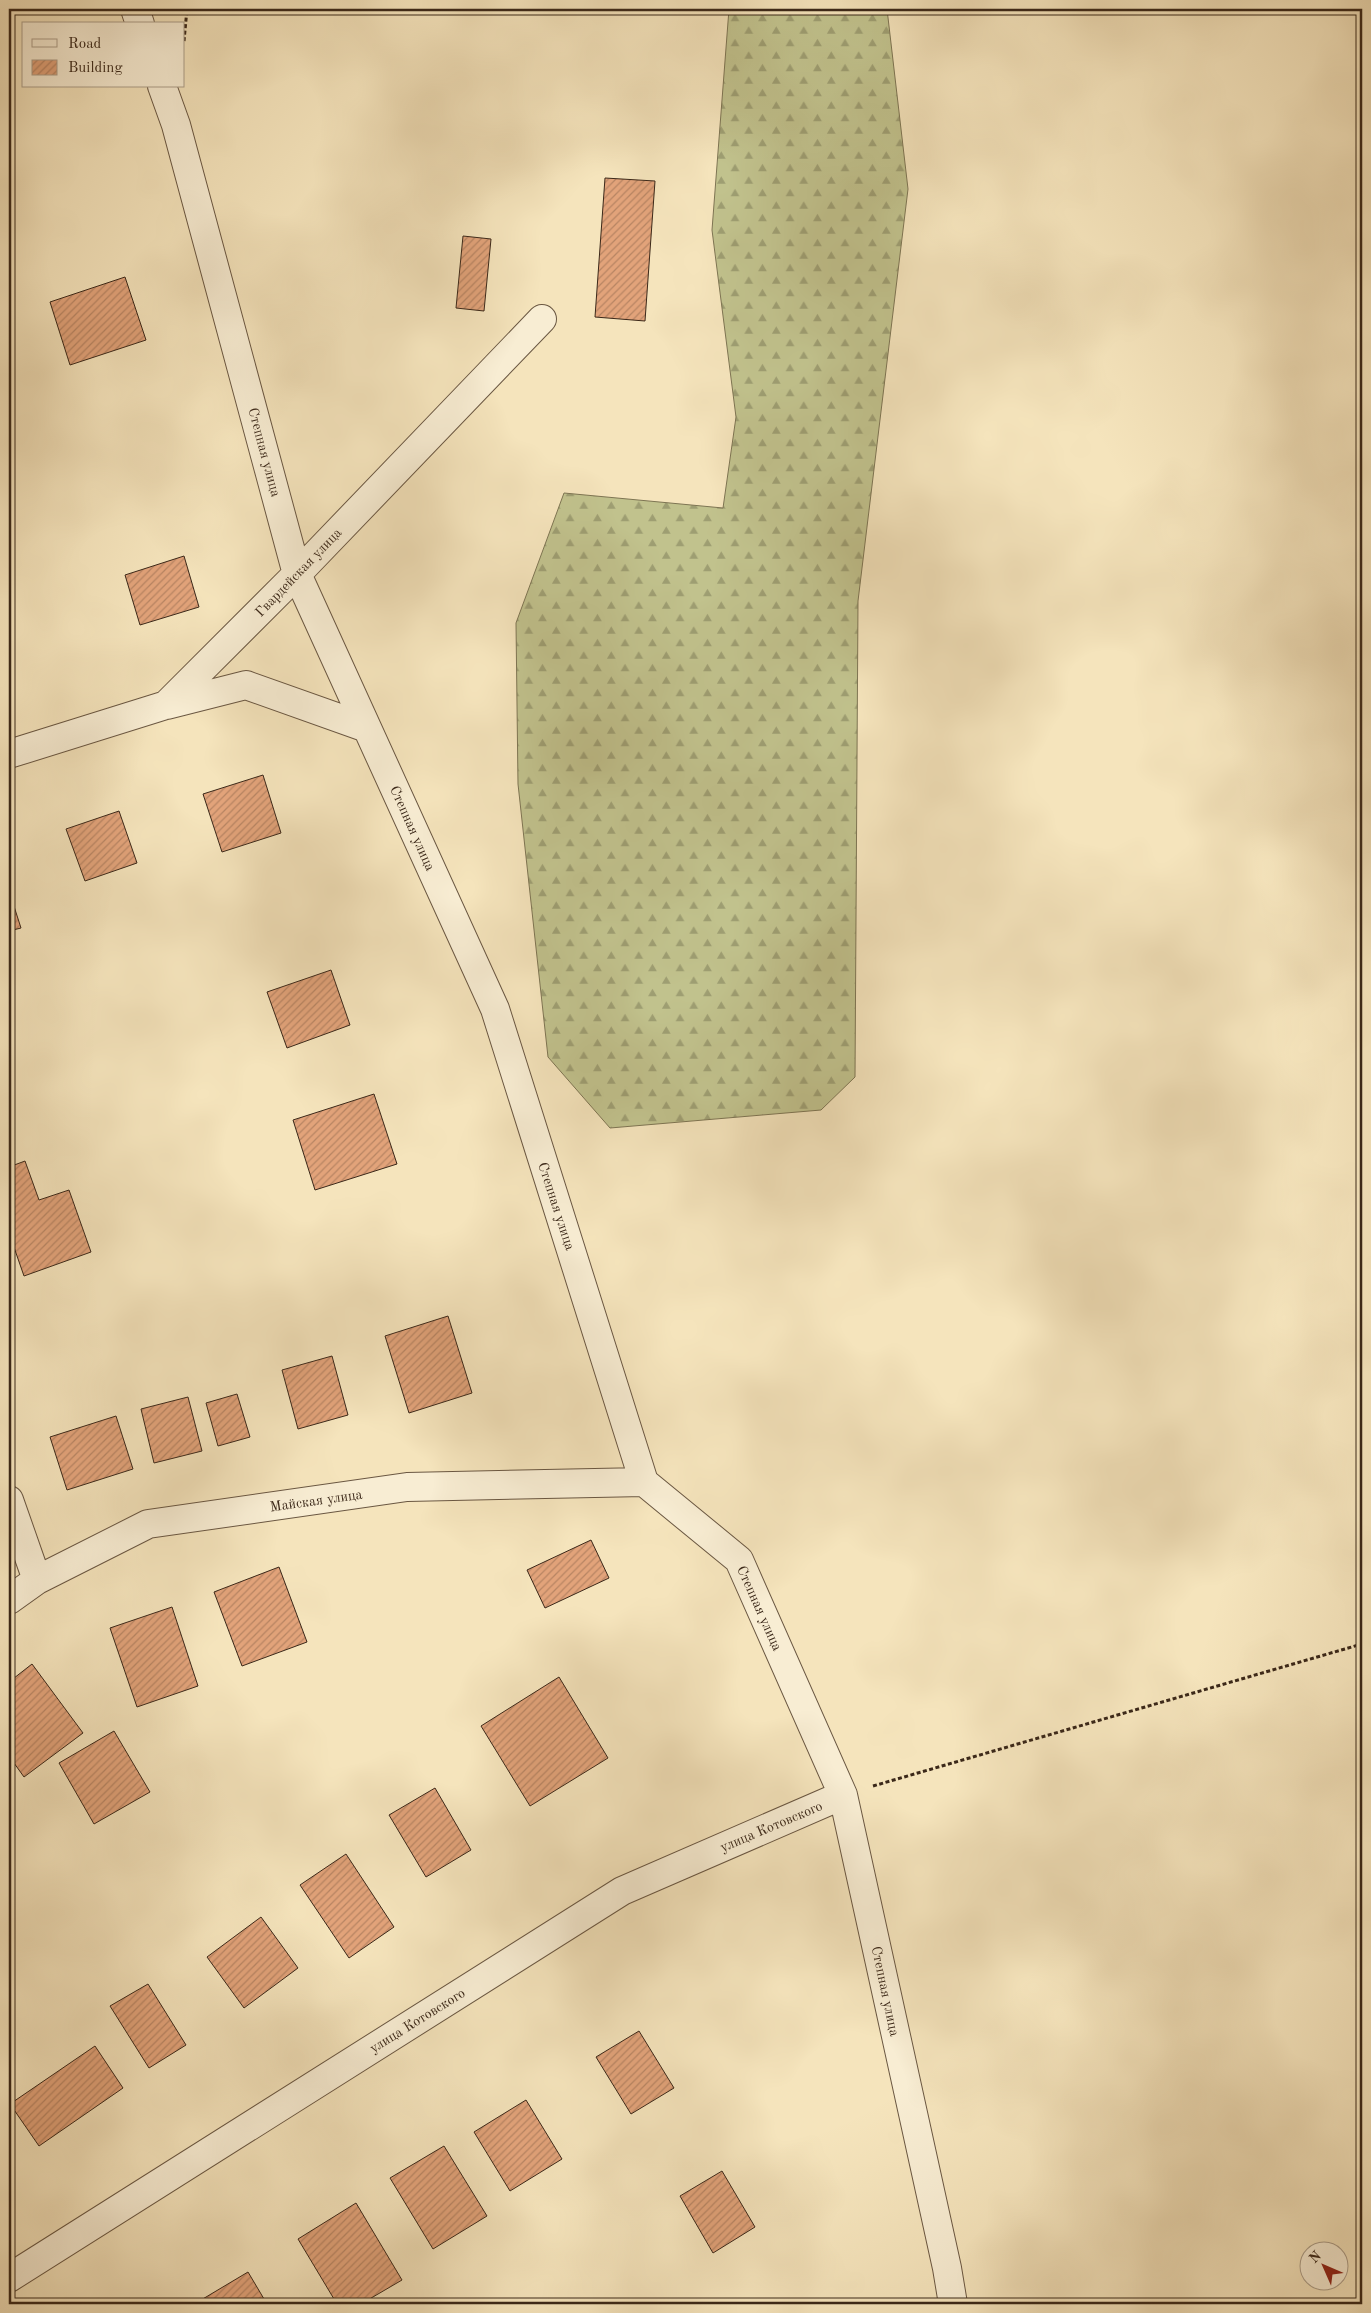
<svg xmlns="http://www.w3.org/2000/svg" width="1371" height="2313" viewBox="0 0 1371 2313" font-family="'Old Standard TT',serif">
<defs>
<pattern id="forest-firs" width="22" height="20" patternUnits="userSpaceOnUse" patternTransform="scale(1.25)"><rect width="22" height="20" fill="#c1c28d"/><path d="M5 1l3.5 6h-7zM16 11l3.5 6h-7z" fill="#9e9e72"/></pattern>
<pattern id="building-hatch" width="6" height="6" patternUnits="userSpaceOnUse" patternTransform="scale(1.25)"><rect width="6" height="6" fill="#e2a37a"/><path d="M-1 1l2-2M0 6l6-6M5 7l2-2" fill="none" stroke="#b88563"/></pattern>
</defs>
<rect width="100%" height="100%" fill="#f5e4bc"/>
<filter id="stains"><feTurbulence type="fractalNoise" baseFrequency=".004" numOctaves="4"/><feColorMatrix values="0 0 0 0 .2 0 0 0 0 .09 0 0 0 0 .02 0 0 0 .5 -.17"/></filter>
<radialGradient id="worn" r=".72"><stop offset=".6" stop-color="#630" stop-opacity="0"/><stop offset="1" stop-color="#630" stop-opacity=".3"/></radialGradient>
<path fill="url(#forest-firs)" stroke="#7e7553" d="M729 9H887L908 189 858 601 855 1077 821 1110 610 1128 548 1057 518 784 516 623 564 493 723 508 736 417 712 230Z"/>
<path fill="url(#building-hatch)" stroke="#3b2819" d="M605 178 655 181 645 321 595 317Z
M463 236 491 239 484 311 456 308Z
M125 277 146 340 70 365 50 302Z
M184 556 199 607 140 625 125 575Z
M263 775 281 833 222 852 203 794Z
M119 811 137 863 85 881 66 829Z
M11 897 21 928 9 931V898Z
M331 970 350 1025 287 1048 267 992Z
M374 1094 397 1164 315 1190 293 1120Z
M25 1161 39 1200 69 1190 91 1252 24 1276 9 1233V1167Z
M448 1316 472 1393 409 1413 385 1336Z
M332 1356 348 1415 298 1429 282 1370Z
M237 1394 250 1437 218 1446 206 1403Z
M188 1397 202 1451 154 1463 141 1409Z
M116 1416 133 1469 67 1490 50 1437Z
M591 1540 609 1578 545 1608 527 1570Z
M279 1567 307 1642 242 1666 214 1592Z
M172 1607 198 1686 137 1707 110 1628Z
M32 1664 83 1733 24 1777 9 1756V1682Z
M559 1677 608 1758 530 1806 481 1726Z
M114 1731 150 1792 94 1824 59 1763Z
M435 1788 471 1850 426 1877 389 1815Z
M346 1854 394 1927 349 1958 300 1885Z
M261 1917 298 1968 244 2008 207 1957Z
M148 1984 186 2045 149 2068 110 2006Z
M639 2031 674 2088 631 2114 596 2057Z
M95 2046 123 2088 39 2146 10 2104Z
M526 2100 562 2159 510 2191 474 2132Z
M444 2146 487 2216 433 2249 390 2178Z
M722 2171 755 2227 713 2253 680 2196Z
M356 2203 402 2280 361 2304H337L298 2239Z
M248 2272 267 2304H197L196 2303Z"/>
<g fill="none" stroke-linecap="round" stroke-linejoin="round">
<defs>
<path id="street" d="M135 9 140 24
M162 86 176 125 297 574 495 1009 644 1482 739 1560 843 1795 947 2268 953 2304
M167 705 246 685 367 728
M9 754 166 705 297 574 542 319
M9 1500 37 1580
M9 1600 37 1580 148 1524 407 1487 644 1482
M9 2278 622 1891 843 1795"/>
</defs>
<use href="#street" stroke="#6a5742" stroke-width="30"/>
<path stroke="#3b2819" stroke-width="3" stroke-dasharray="4 2.5" stroke-linecap="butt" d="M184 41 187 9
M873 1786 1362 1644"/>
<use href="#street" stroke="#f8edd3" stroke-width="28"/>
</g>
<g text-anchor="middle" stroke-width="4" stroke-linejoin="round" paint-order="stroke">
<g font-size="14" fill="#3b2819" stroke="#f8edd3">
<text transform="translate(265 452) rotate(75)" y="5">Степная улица</text>
<text transform="translate(298 572) rotate(-46)" y="5">Гвардейская улица</text>
<text transform="translate(413 828) rotate(66)" y="5">Степная улица</text>
<text transform="translate(557 1206) rotate(72)" y="5">Степная улица</text>
<text transform="translate(316 1500) rotate(-8)" y="5">Майская улица</text>
<text transform="translate(760 1608) rotate(66)" y="5">Степная улица</text>
<text transform="translate(771 1826) rotate(-23)" y="5">улица Котовского</text>
<text transform="translate(886 1991) rotate(78)" y="5">Степная улица</text>
<text transform="translate(417 2020) rotate(-32)" y="5">улица Котовского</text>
</g>
</g>
<rect width="1371" height="2313" fill="none" stroke="#f5e4bc" stroke-width="30"/>
<rect x="10" y="10" width="1351" height="2293" fill="none" stroke="#3b2819" stroke-width="2.5"/>
<rect x="15" y="15" width="1341" height="2283" fill="none" stroke="#3b2819"/>
<rect x="22" y="22" width="162" height="65" fill="#f8edd3" stroke="#ac9e89"/>
<rect x="32" y="39" width="25" height="8" fill="#f8edd3" stroke="#ac9e89"/>
<text x="68" y="48" font-size="15" fill="#3b2819">Road</text>
<rect x="32" y="60" width="25" height="15" fill="url(#building-hatch)" stroke="#ac9e89"/>
<text x="68" y="72" font-size="15" fill="#3b2819">Building</text>
<g transform="translate(1324 2266) rotate(315)"><circle r="24" fill="#f8edd3" stroke="#ac9e89"/>
<path d="M0-4L9 19L0 12L-9 19Z" fill="#8f2418"/>
<text y="-8" font-size="14" font-weight="bold" text-anchor="middle" fill="#3b2819">N</text>
</g>
<rect width="100%" height="100%" filter="url(#stains)"/>
<rect width="100%" height="100%" fill="url(#worn)"/>
</svg>
